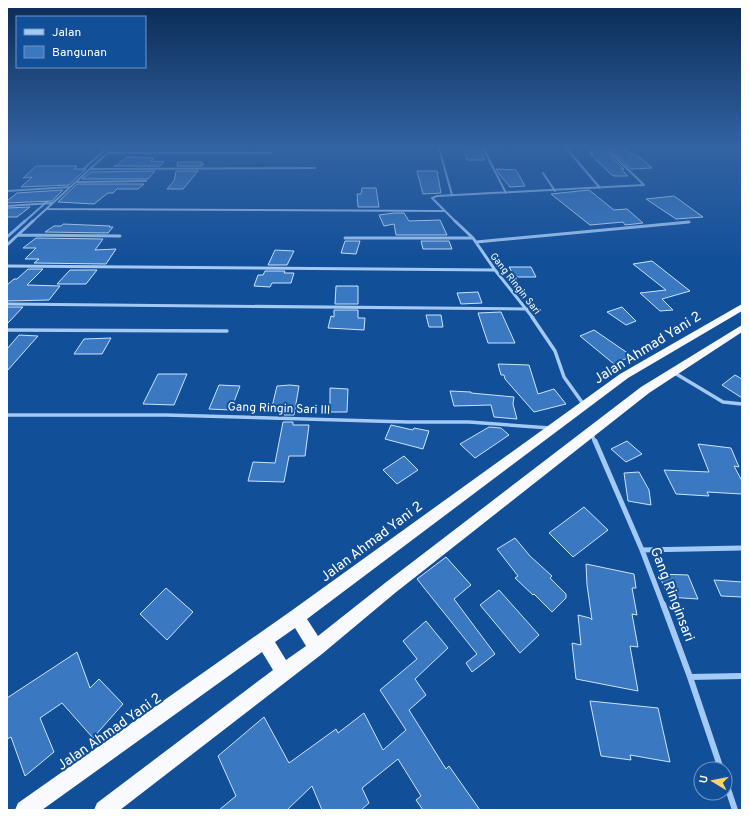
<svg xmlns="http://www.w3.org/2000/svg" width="749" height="817" viewBox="0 0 749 817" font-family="Overpass,sans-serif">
<rect width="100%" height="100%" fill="#124f99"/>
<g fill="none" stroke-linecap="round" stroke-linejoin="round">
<path stroke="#95c4f7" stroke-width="2" d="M80 172 107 148
M24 222 51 198"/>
<path stroke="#95c4f7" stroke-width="3" d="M7 237 25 221"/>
</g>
<path fill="#3a78c1" stroke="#cce3fe" d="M463 148H479L485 160H467Z
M620 148 639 157 652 168 631 169 610 149Z
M604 149 624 169H621L628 176H613L590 154H593L590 151Z
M127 157 154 158 151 161 164 162 160 166H114L117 165Z
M178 162H202L201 164H204L202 166H177Z
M36 166H77L74 169H86L69 185 21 187 32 177 23 178Z
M496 169 516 170 525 186 510 187 500 175Z
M155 171 148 179H82L91 172Z
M176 171H198L183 189H167L174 181Z
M417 171H437L441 193 423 194Z
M77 184H144L138 189H117L113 193H108L94 204 58 202Z
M362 188H376L379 207H358L357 194H361Z
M63 190 52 201 7 203V201L17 193Z
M589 190 614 210 627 209 643 223 625 225 623 222 590 225 551 194Z
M674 196 703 217 676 219 646 199Z
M30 207 17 217H7V208Z
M394 213H404L409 221 440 220 447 235H396L394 224 384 226 379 215Z
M63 224 110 226 109 227H113L108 233 45 232 54 226H61Z
M36 238 103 239 95 250 116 249 106 264 34 263 39 259H25L36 248H23Z
M345 241H360L356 254 341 253Z
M421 241H449L452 249H423Z
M275 250 294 251 287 265H268Z
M652 261 690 291 662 299 673 310 660 311 640 293 666 290 633 264Z
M509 267H531L536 277H515Z
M28 269H43L27 285 60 286 49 300 7 301V285L14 279H17Z
M70 270H97L86 284H57Z
M265 271H285L284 273H294L291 283H272L270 287 254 286 258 275H263Z
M336 286H358V304H335Z
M478 292 482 303 461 304 457 293Z
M7 307H23L7 324Z
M622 307 636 321 626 325 607 312Z
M334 310H358V318H365L364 330 328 328 331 316 334 317Z
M501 312 515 343H488L478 313Z
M426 315H441L443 327H429Z
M594 330 632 356 614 364 580 336Z
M19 335 38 336 7 371V349Z
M111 338 102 354H74L84 339Z
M498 364 529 365 538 394 554 389 566 404 534 412 505 379 504 375H501Z
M158 374H187L174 405 143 404Z
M735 375 742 379V398L722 385Z
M219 385 240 386 231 410 209 409Z
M290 385 299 386 294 415H284L285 411H271L277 386Z
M330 388 348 389 347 412H330Z
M450 391 471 392V393L514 397 513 404 517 419 494 417 491 405 454 406Z
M283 422H293V425H309L305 456H289L284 482 248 481 253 462 275 463Z
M391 425 413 430 414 428 429 431 423 449 385 439Z
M489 427 501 428 509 435 475 458 460 444Z
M627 441 642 454 626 462 611 449Z
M698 444 731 448 739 467 734 466 742 481V494L707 492 709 496 676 494 664 470 709 472Z
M404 456 418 470 397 484 383 470Z
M639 472 649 490 651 505 628 501 624 473Z
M584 507 608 530 573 557 549 533Z
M515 538 530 556 552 576 550 578 566 594V598L552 612 534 594 533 595 515 578 518 576 497 549Z
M446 557 471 585 454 599 495 654 472 672 466 663 477 654 417 579Z
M586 564 634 574 636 588H632L637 615 632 614 638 647 630 646 638 691 576 679 572 643 581 645 578 615 590 618 592 620 587 585Z
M659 574 688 575 698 599 668 597Z
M714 580 742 582V597L721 596Z
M166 588 193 612 167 640 140 614Z
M499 590 539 635 520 653 480 605Z
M426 621 448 648 415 679 426 695 409 710 446 769 449 766 480 810H423L416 800 421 796 398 759 362 788 369 803 361 810H322L312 786 287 810H219L236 796 218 756 264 717 289 763 336 729 338 733 364 713 383 750 406 730 380 690 417 659 403 641Z
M77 652 90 688 99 679 123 704 93 738 62 703 40 718 54 752 25 776 11 737 7 739V698Z
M590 701 658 708 670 762 630 755 631 760 601 756Z"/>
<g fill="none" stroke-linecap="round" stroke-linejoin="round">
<path stroke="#a4c9f4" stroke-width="2" d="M439 148 452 195
M483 148 506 193
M566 148 600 188
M108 153H272
M91 169 315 168
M543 173 555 191
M77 182 146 181
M7 191 70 187
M7 206 52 203
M47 209 443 211
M32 222 113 148
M456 222 432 198 437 196 644 185 606 148"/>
<path stroke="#a4c9f4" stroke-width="3" d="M455 221 473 238 495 270 533 318
M18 235 120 236
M345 238H473
M476 242 689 222
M7 245 33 221
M7 266 495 270
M7 304 527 309"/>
<path stroke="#a4c9f4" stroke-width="3.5" d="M532 317 555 351 564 377 584 405
M7 330 227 331
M673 372 723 402 742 404
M7 415H166L408 422H469L550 428
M591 433 595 442"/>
<path stroke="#a4c9f4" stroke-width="5" d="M595 441 642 550 663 605
M642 550 742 548"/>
<path stroke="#a4c9f4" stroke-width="6" d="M663 604 690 677 721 769
M690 677 742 676
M725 780 735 810"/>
<path fill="#f8faff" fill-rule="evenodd" d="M742 304V311L628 378 307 619 318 636 385 583 641 387 742 325V332L649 393 395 593 322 654 120 810H94L97 803 273 670 262 652 42 810H15L18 803 291 611 620 374ZM295 628 306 646 286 660 275 642Z"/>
</g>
<linearGradient id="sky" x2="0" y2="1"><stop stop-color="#0a2b54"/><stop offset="0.56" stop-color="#3363a2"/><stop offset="1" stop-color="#3363a2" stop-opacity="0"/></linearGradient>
<rect width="749" height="262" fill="url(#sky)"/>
<g text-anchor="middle" stroke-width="4" stroke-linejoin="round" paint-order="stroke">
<g font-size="10" fill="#fff" stroke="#124f99">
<text transform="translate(516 283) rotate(52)" y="4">Gang Ringin Sari</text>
</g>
<g font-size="12" fill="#fff" stroke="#124f99">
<text transform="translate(279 408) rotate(2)" y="4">Gang Ringin Sari III</text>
</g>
<g font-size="14" fill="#fff" stroke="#124f99">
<text transform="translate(647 347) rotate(-32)" y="5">Jalan Ahmad Yani 2</text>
<text transform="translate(371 541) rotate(-37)" y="5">Jalan Ahmad Yani 2</text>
<text transform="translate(673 594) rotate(69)" y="5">Gang Ringinsari</text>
<text transform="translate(109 731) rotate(-35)" y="5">Jalan Ahmad Yani 2</text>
</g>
</g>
<rect width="749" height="817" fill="none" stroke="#ffffff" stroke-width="16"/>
<rect x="16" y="16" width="130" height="52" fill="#124f99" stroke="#7195c2"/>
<rect x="24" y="29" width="20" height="6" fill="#a4c9f4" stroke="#7195c2"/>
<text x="52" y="36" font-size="12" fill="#ffffff">Jalan</text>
<rect x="24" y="46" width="20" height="12" fill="#3a78c1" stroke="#7195c2"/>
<text x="52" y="56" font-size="12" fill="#ffffff">Bangunan</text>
<g transform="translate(713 781) rotate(280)"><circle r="19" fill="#124f99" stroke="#7195c2"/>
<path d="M0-3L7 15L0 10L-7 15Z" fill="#ffd166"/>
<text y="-6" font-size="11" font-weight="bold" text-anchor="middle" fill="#ffffff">U</text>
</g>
</svg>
